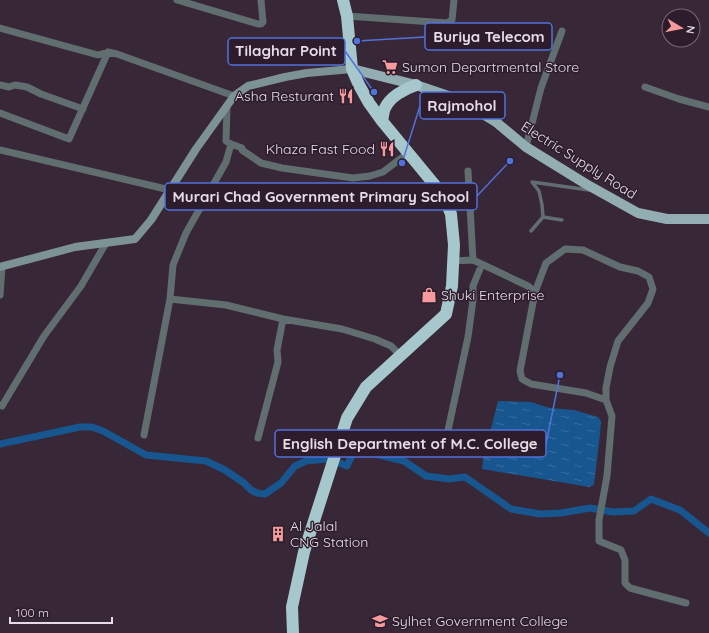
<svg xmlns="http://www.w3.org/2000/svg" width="709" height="633" viewBox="0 0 709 633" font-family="Quicksand,sans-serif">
<defs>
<pattern id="water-ripples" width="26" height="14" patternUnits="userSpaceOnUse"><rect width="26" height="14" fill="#17568e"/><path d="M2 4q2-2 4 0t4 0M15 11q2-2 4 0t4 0" fill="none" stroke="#396e9e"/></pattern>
</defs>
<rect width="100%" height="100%" fill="#382736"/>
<path fill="url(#water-ripples)" d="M498 401 531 402 550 408 574 410 598 417 601 421 600 434 594 485 589 487 482 469 483 460Z"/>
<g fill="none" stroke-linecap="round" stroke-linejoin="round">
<path stroke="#17568e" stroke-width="7" d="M0 444 80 427H92L103 431 146 455 206 461 225 470 244 483 251 490 257 493 265 494 281 483 295 466 306 461 327 459
M337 462 347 466 355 449 404 461 426 476 449 479 465 477 511 509 540 514 561 513 590 508 613 512 634 511 651 499 680 510 709 533"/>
<path stroke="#606e70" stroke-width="3.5" d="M532 182 589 190
M532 182 539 191 542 205 543 217
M531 231 543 217 562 220"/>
<path stroke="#606e70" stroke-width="7" d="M177 0 258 24H261L263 22 261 0
M347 16 447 23 452 20 454 0
M0 28 98 55 108 52 117 54 234 96
M0 85 9 87 15 85 27 87 41 94 83 109
M645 87 679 99 709 107
M0 113 69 139 108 52
M231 144 242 148V150L261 163 282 168 353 178 370 176 383 172 408 153
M526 147 541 88 562 31
M0 150 170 190
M468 171 473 260
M453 261 473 260 528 286 535 292 520 371 522 379 531 384 586 393 606 400
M535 292 546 263 565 249 583 250 620 267 638 271 649 277 653 289 648 303 618 341 610 367 606 388V400L612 416 607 476 599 520V541L621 550 625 560V583L630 588 686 603
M0 295 2 267
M170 299 226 305 283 319 342 329 375 339 391 346 400 355
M2 406 44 336 81 286 106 243
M144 435 170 299 173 265 186 233 226 162 231 144 226 141 227 106
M447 435 468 337 473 300V286L482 264
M258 438 278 362 277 350 283 319"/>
<path stroke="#7d9295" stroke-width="8" d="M0 267 75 247 135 239 151 220 196 149 234 96 248 86 285 77 307 73 352 69"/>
<path stroke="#92aeb2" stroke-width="10" d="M352 69 416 85 460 100 496 122 526 147 586 184 638 213 667 219H709"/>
<path stroke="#a6c7cc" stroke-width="12" d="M382 121C383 118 383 112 385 108 390 97 404 89 416 85
M293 633 292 607 304 552 347 418 366 387 446 314 452 286 454 245 451 214 443 195 382 121 369 103 359 85 352 69 347 16 343 0"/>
</g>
<defs>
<symbol id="supermarket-bare" viewBox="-9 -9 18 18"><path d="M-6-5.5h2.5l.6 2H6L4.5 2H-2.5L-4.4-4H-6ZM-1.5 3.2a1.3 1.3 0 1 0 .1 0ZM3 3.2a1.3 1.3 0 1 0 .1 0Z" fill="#f59b9e" stroke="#2d1d2c" stroke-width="2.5" paint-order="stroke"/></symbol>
<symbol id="restaurant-bare" viewBox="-9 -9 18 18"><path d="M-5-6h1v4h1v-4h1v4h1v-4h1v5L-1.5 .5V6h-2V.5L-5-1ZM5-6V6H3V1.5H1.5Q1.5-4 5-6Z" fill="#f59b9e" stroke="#2d1d2c" stroke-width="2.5" paint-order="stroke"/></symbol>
<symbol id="shop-bare" viewBox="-9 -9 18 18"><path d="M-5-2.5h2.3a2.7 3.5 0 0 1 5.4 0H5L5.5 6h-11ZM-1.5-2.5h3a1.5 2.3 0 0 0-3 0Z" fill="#f59b9e" stroke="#2d1d2c" stroke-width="2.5" paint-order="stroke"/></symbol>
<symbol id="building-bare" viewBox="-9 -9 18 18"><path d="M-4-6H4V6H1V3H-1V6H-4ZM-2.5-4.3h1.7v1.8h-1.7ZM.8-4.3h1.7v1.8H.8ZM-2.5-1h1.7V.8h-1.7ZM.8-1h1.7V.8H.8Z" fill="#f59b9e" stroke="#2d1d2c" stroke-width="2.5" paint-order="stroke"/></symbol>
<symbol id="university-bare" viewBox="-9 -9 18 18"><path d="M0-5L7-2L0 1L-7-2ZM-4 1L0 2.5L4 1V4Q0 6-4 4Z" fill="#f59b9e" stroke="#2d1d2c" stroke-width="2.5" paint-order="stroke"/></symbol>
</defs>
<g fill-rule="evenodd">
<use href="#supermarket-bare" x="379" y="56" width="22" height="22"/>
<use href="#restaurant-bare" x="335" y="85" width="22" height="22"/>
<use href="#restaurant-bare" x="376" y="138" width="22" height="22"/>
<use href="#shop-bare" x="418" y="284" width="22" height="22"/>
<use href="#building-bare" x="267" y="523" width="22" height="22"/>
<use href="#university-bare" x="369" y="610" width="22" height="22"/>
</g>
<g text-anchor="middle" stroke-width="3" stroke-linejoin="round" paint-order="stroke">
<g font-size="14" fill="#e7dce6" stroke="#2d1d2c" text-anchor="start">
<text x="402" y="72">Sumon Departmental Store</text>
<text x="334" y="101" text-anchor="end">Asha Resturant</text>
<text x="375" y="154" text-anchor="end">Khaza Fast Food</text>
<text x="441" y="300">Shuki Enterprise</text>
<text x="290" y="531">Al Jalal<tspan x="290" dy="16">CNG Station</tspan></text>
<text x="392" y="626">Sylhet Government College</text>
</g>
<g font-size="14" fill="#e7dce6" stroke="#2d1d2c">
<text transform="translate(579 160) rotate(32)" y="5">Electric Supply Road</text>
</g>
</g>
<path fill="none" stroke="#5072dc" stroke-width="1.5" d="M357 41L425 37M374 92L345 51M402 163L420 106M510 161L477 196M560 375L546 444"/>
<g fill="#5072dc" stroke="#2d1d2c" stroke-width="1.5">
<circle cx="357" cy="41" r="4"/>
<circle cx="374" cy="92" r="4"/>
<circle cx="402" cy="163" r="4"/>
<circle cx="510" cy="161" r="4"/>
<circle cx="560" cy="375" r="4"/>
</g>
<g fill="#2d1d2c" stroke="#5072dc" stroke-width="1.5">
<rect x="425" y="23" width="127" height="27" rx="4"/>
<rect x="228" y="38" width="117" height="27" rx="4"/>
<rect x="420" y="92" width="85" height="27" rx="4"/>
<rect x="165" y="183" width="312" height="27" rx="4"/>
<rect x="275" y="430" width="271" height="27" rx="4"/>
</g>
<g font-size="15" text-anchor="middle" font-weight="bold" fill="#e7dce6">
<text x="489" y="42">Buriya Telecom</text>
<text x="286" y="56">Tilaghar Point</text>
<text x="462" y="111">Rajmohol</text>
<text x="321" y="202">Murari Chad Government Primary School</text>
<text x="410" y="449">English Department of M.C. College</text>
</g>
<g transform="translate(681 28) rotate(100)"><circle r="19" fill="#2d1d2c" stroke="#776976"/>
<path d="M0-3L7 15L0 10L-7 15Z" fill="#f59b9e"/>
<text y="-6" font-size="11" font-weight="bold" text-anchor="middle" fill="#e7dce6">N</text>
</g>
<path d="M10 617v6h102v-6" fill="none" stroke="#e7dce6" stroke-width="2"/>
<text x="16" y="617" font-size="12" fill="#e7dce6" stroke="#2d1d2c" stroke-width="3" paint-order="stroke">100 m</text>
</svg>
